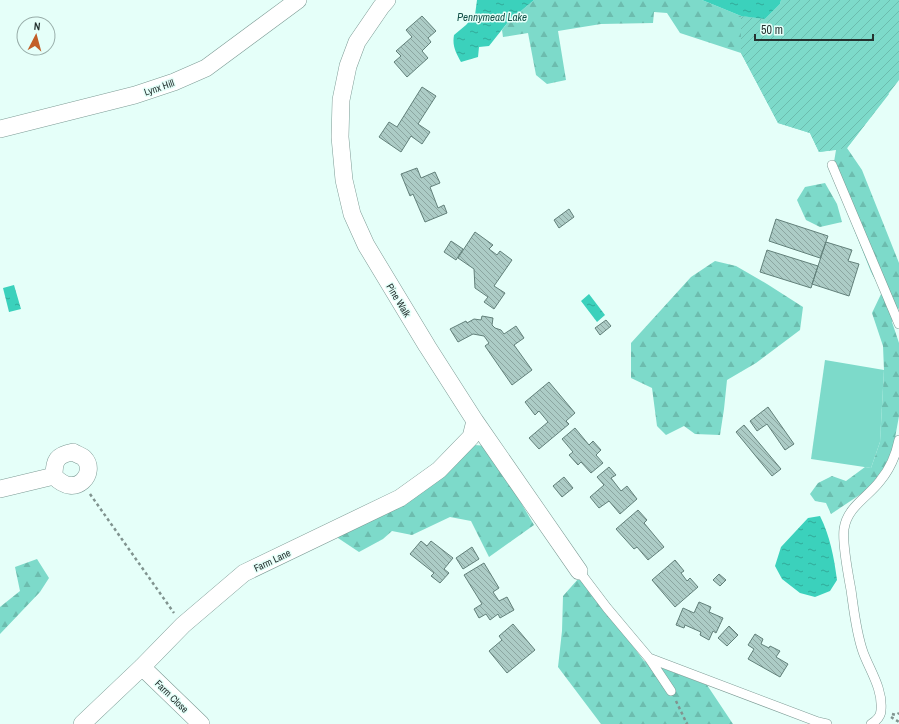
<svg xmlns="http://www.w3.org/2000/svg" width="899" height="724" viewBox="0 0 899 724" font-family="'Archivo Narrow',sans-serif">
<defs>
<pattern id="forest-firs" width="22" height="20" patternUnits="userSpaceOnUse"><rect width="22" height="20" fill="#7ddaca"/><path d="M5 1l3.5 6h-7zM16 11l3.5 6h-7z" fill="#6cbcae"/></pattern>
<pattern id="garden-furrows" width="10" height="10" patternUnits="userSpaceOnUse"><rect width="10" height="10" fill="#7ddaca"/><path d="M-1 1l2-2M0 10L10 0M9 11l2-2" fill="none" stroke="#6cbcae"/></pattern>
<pattern id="water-ripples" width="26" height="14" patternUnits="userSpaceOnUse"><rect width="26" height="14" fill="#3bd1bc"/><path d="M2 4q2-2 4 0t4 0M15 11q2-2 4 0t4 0" fill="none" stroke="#31aa99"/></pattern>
<pattern id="building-back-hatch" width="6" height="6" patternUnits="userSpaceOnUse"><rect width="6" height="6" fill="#acccc6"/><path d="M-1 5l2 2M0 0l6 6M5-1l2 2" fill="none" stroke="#8ca6a1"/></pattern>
</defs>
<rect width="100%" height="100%" fill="#e5fff9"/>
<path fill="#7ddaca" d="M825 360 884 370 880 442 871 468 811 459Z"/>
<path fill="url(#forest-firs)" d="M534 0H702L741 16 765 19 889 94 847 148 862 170 899 263V308L892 322 899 343V416L893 449 879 478 864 492 831 514 826 503 815 501 810 494 818 483 832 476 846 481 865 467 871 468 880 442 884 370 883 346 872 313 882 292 871 272 832 174 836 150 819 152 810 133 778 123 741 53 680 33 667 13 654 12 653 23 601 24 558 31 566 80 547 84 536 75 528 33 503 37 502 30 508 22Z
M825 183 837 204 842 222 820 227 806 220 797 200 805 187Z
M715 261 736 266 767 284 803 307 800 330 756 363 727 380 724 409 720 435 695 434 684 426 666 435 657 426 652 388 631 378V343L691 277Z
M474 445 488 446 534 525 489 557 471 521 450 517 412 535 392 531 383 539 359 552 338 538 343 527Z
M37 559 49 578 40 592 0 634V607L20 591 15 567Z
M579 578 609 614 644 661 707 685 733 724H601L558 667 562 631 563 596Z"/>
<path fill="url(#garden-furrows)" d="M781 0H899V80L847 148 819 152 810 133 778 123 741 53V16L765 19 780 4Z"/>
<path fill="url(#water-ripples)" d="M477 0H534L508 22 489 46 479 47 478 57 461 62C456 53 452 46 454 35L466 25 475 15Z
M702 0H781L780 4 765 19 741 16Z
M14 285 21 309 9 312 3 288Z
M589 294 605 315 597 322 581 301Z
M820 516C830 536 834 557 837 580L830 591 815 597 800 593 782 579 775 566 781 547 808 518Z"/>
<path fill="url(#building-back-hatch)" stroke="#62807a" d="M422 16 436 31 428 38 431 42 422 51 428 58 407 77 394 62 401 56 396 51 412 37 406 30Z
M422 87 436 96 418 124 430 132 422 144 411 136 401 152 379 137 389 122 397 127Z
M417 168 421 178 435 172 440 183 430 187 438 208 444 205 447 213 425 222 413 194 410 196 401 174Z
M569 209 574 217 559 228 554 220Z
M776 219 828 236 820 258 769 241Z
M475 232 493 245 489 249 497 255 500 251 512 260 494 286 505 293 494 309 484 302 488 297 475 288 474 269 458 258Z
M451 241 463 249 456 260 444 252Z
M826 242 852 250 848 261 859 264 849 296 812 284Z
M767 250 818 266 811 288 760 272Z
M482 316 493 318 492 325 495 328 501 330 504 334 516 326 524 338 514 345 532 370 512 385 485 346 489 343 484 336 473 334 458 342 450 329 466 321 467 323 474 319 481 320Z
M606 320 611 326 600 335 595 328Z
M549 382 575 413 566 421 569 424 539 449 529 438 548 422 539 411 535 415 525 402Z
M768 407 794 444 785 450 767 424 757 431 750 421Z
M744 425 781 469 772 476 736 432Z
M575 428 589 445 593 441 601 450 596 455 603 463 591 473 581 462 578 465 569 455 573 452 562 439Z
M609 467 616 475 611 478 621 491 627 486 637 499 620 514 609 501 599 508 590 497 604 485 597 477Z
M564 477 573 488 562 497 553 486Z
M638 510 647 520 644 523 664 547 648 560 637 547 634 549 616 529Z
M421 541 427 546 431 541 453 558 444 569 449 573 440 583 431 576 434 573 410 554Z
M472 547 479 559 463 569 456 558Z
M675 560 684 571 681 573 687 581 690 578 698 587 675 607 652 580Z
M484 563 499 588 493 592 499 601 507 597 514 610 500 618 498 614 490 620 486 614 479 618 474 609 482 604 464 575Z
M719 574 726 580 720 586 713 580Z
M699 602 711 607 709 612 723 618 716 633 713 631 709 640 700 635 701 632 685 625 684 628 676 625 683 608 694 613Z
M513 624 535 650 507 673 489 651 502 640 499 636Z
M729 626 738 635 727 646 718 638Z
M755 634 763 639 761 644 769 648 770 646 780 651 776 657 788 664 780 677 748 659 754 649 748 645Z"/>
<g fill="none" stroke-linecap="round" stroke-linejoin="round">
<defs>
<path id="service" d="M832 165 899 324
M579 571 607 608 649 658 671 691
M649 658 818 722 827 724
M871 724C876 721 881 716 881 710 883 689 870 671 863 652 856 632 854 611 851 590 848 573 842 544 844 529 847 507 868 497 880 481 890 469 896 455 899 440"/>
<path id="minor" d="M387 0 381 7 357 42 348 66 341 100 340 137 344 180 352 214 366 245 427 346 475 421 579 571
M0 129 135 95 174 82 206 68 298 0
M73 452C76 454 82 456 84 458 98 472 76 500 54 476 54 460 57 455 73 452Z
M0 489 54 476
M142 667 201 724
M82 724 142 667 183 625 244 573 400 498 439 470 471 437 475 421"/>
</defs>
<use href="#service" stroke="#7d9b95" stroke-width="10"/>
<use href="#minor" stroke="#7d9b95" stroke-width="18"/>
<path stroke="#80938f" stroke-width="2.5" stroke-dasharray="3 3" stroke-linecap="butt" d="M90 494 174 613
M676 701 687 724
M892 714 896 715 899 713
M891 717 899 722"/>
<use href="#service" stroke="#fff" stroke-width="9"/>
<use href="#minor" stroke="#fff" stroke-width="17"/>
</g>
<g text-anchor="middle" stroke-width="3" stroke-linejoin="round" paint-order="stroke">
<g font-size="10" fill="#253230" stroke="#e5fff9">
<text transform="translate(159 87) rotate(-19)" y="4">Lynx Hill</text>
<text transform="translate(399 300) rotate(59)" y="4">Pine Walk</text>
<text transform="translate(272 560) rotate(-25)" y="4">Farm Lane</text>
<text transform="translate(172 696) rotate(44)" y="4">Farm Close</text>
</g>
<g font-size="11" font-style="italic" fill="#135148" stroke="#e5fff9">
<text x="492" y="21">Pennymead Lake</text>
</g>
</g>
<g transform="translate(36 36) rotate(6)"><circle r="19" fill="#e5fff9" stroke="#98ada9"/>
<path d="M0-3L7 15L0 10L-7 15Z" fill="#c25e27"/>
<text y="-6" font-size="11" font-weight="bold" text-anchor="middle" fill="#253230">N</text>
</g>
<path d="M755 34v6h118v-6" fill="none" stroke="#253230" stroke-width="2"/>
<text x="761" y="34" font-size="12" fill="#253230" stroke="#e5fff9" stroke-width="3" paint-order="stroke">50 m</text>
</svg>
